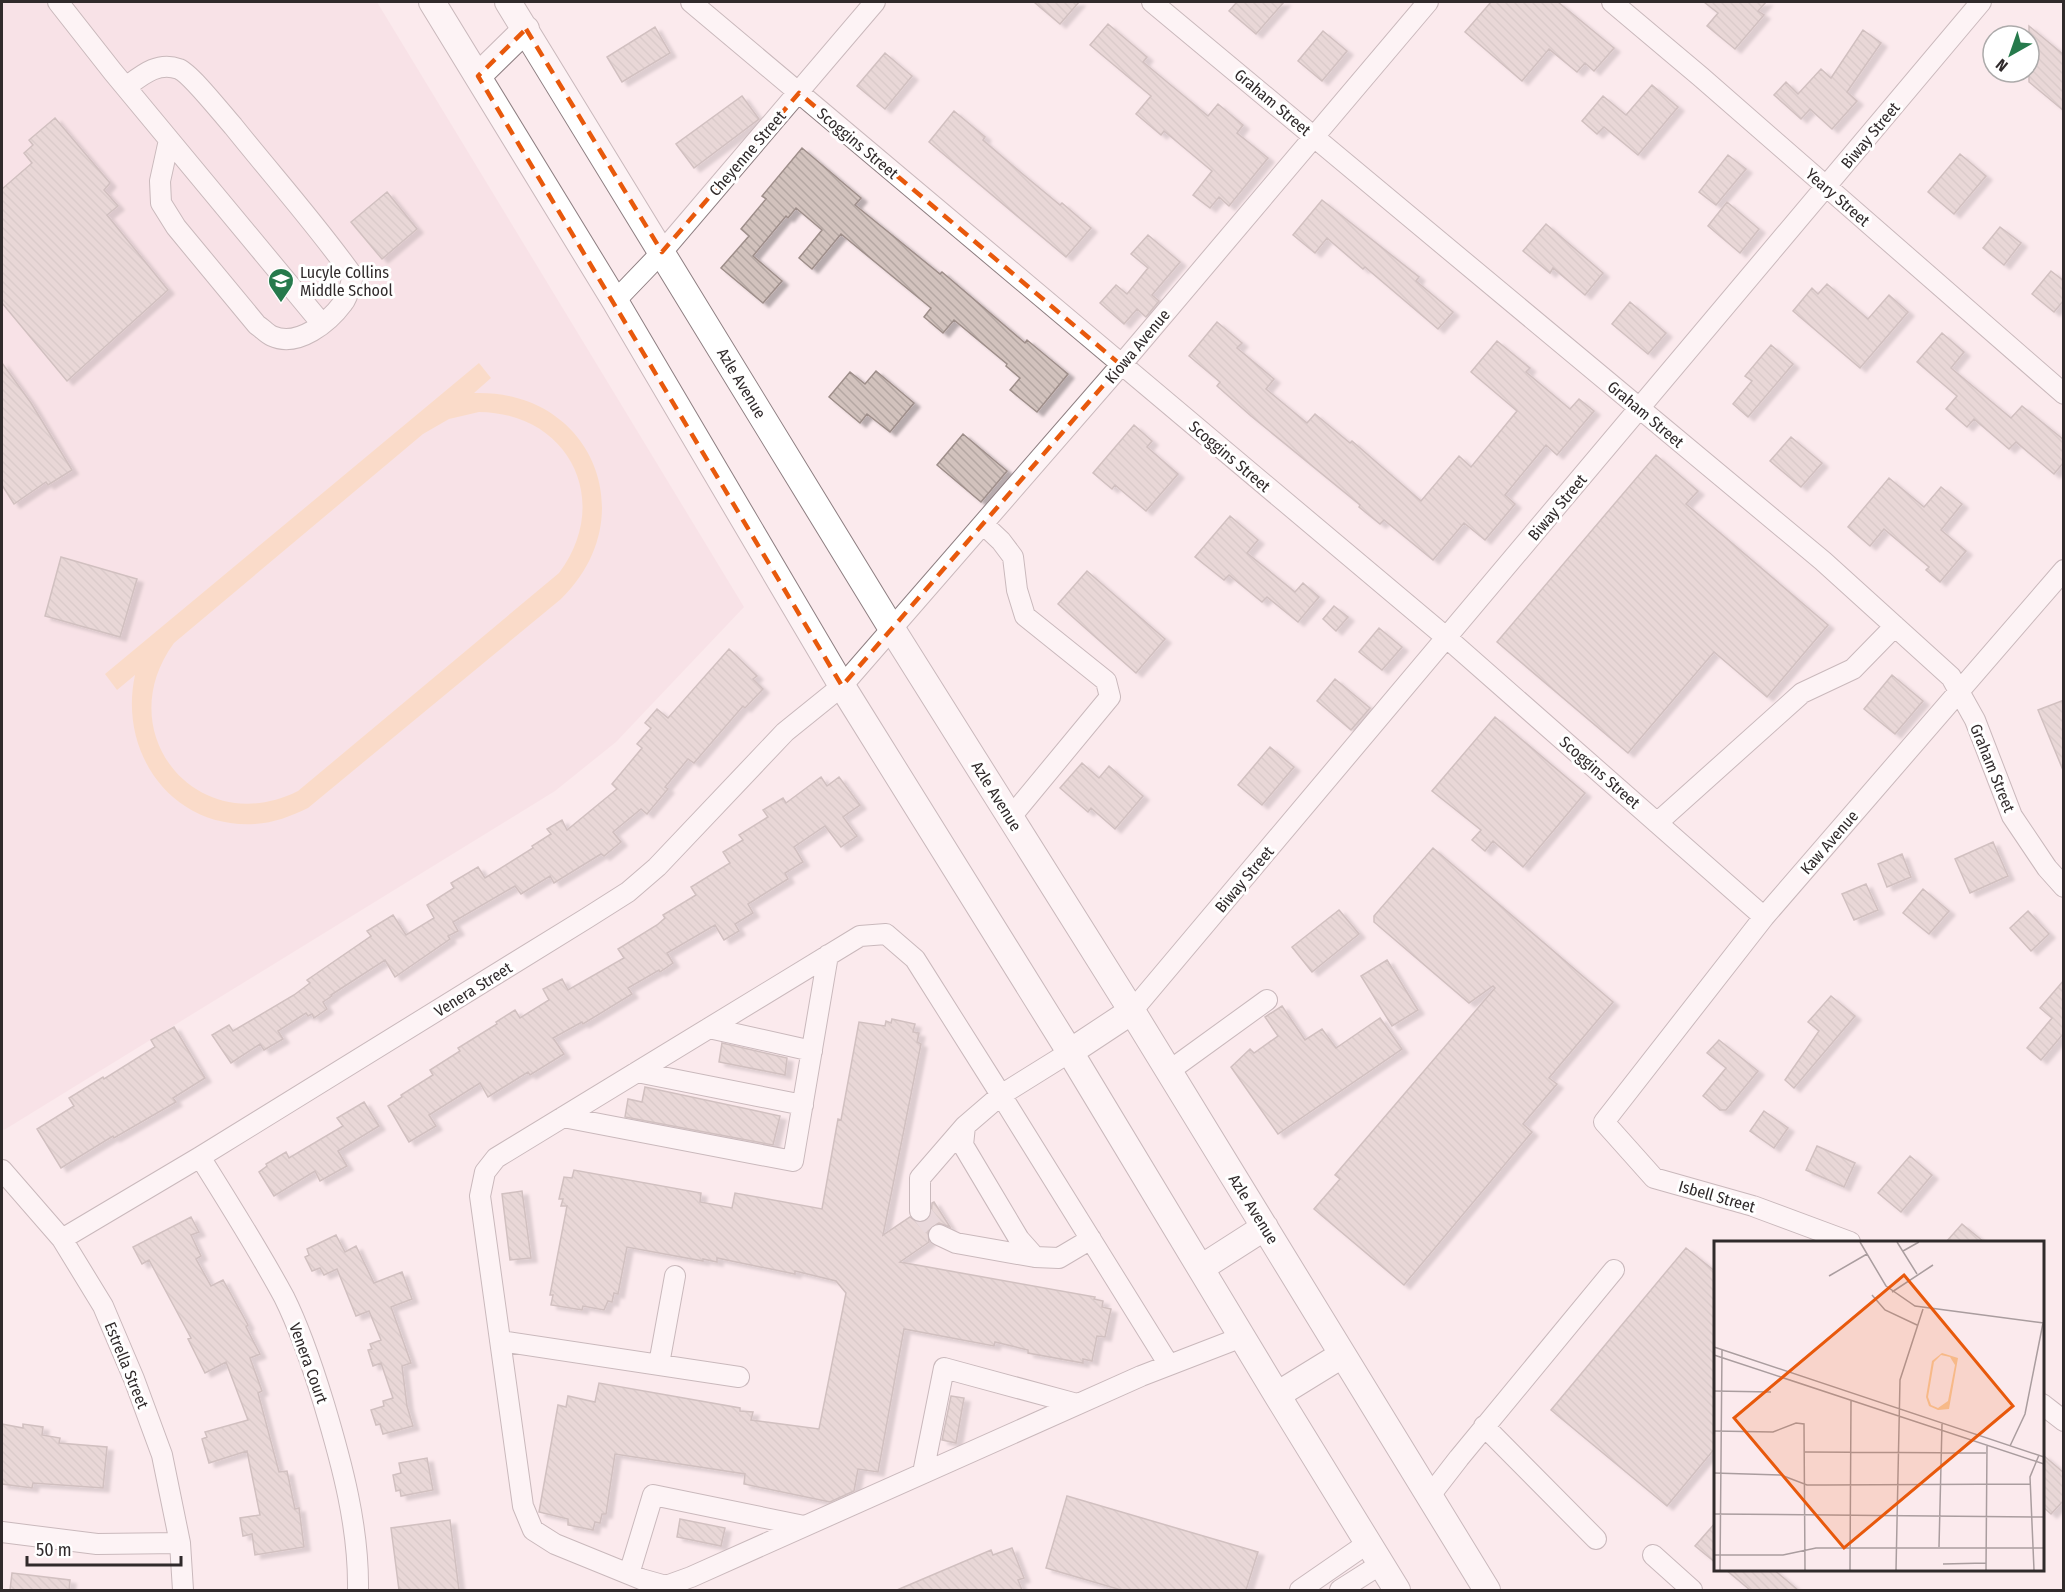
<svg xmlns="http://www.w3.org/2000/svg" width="2065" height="1592" viewBox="0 0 2065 1592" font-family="'Fira Sans Condensed',sans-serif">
<defs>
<pattern id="building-back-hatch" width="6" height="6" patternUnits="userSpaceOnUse" patternTransform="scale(1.5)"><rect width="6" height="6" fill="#d2c2bd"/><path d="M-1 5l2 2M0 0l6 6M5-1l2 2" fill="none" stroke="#b5a7a3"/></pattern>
<filter id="shadow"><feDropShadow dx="6" dy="4" stdDeviation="1.5" flood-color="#0004"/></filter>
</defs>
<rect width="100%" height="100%" fill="#fbeaed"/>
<path fill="#f4dadf" d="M2 2H377L744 607 616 742 555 791 4 1130 2 1128Z"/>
<path fill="#f9cb9e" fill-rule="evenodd" d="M479 363 491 378 474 393C592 389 645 517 561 599L308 808C291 816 274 823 255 824 172 829 118 753 135 675L117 690 105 674ZM479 412C569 413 613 501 559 573L298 791C198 841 108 733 174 643L423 434 449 419Z"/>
<path fill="url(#building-back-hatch)" stroke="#9e8e8a" stroke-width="1.5" filter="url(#shadow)" d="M1034 2H1079L1060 24Z
M1237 2H1284L1256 34 1229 11Z
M1491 2H1558L1614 48 1594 71 1585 63 1577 72 1549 49 1522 81 1465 32Z
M1704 2H1766L1758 11 1764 15 1735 49 1707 26 1718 13Z
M1108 24 1147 57 1143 62 1208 116 1218 104 1243 125 1237 133 1268 158 1229 206 1219 197 1210 208 1193 195 1212 171 1164 131 1161 135 1136 114 1151 96 1090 45Z
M2029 26 2064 55V111L2029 82Z
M655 27 670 53 622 82 607 57Z
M1863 30 1881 43 1847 92 1857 101 1832 129 1810 109 1801 119 1774 95 1786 82 1798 94 1821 69 1831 78Z
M1323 31 1347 51 1322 81 1298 61Z
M885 53 912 76 885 109 857 86Z
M1652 85 1678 107 1638 155 1604 127 1597 134 1582 121 1603 96 1626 115Z
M742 96 759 119 694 168 676 144Z
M954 111 985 137 983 140 1019 171 1060 205 1062 203 1091 228 1066 257 929 142Z
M55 118 110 183 104 190 118 206 107 215 168 290 67 381 2 303V189L32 163 24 153 33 145 29 140Z
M802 148 861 198 855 205 940 274 942 272 1025 343 1027 340 1068 374 1037 412 1010 390 1020 378 1006 366 1007 364 954 320 943 333 924 317 931 308 841 234 812 269 799 258 822 230 796 208 788 218 786 216 753 256 782 281 763 303 721 268 749 236 741 229 766 199 762 196Z
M1960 154 1986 176 1954 214 1928 192Z
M1728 155 1746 169 1716 205 1699 192Z
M387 192 417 229 382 259 351 222Z
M1322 200 1419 277 1416 281 1453 312 1438 329 1365 267 1363 269 1327 238 1315 253 1293 235Z
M1727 202 1759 229 1740 253 1708 226Z
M1546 224 1603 273 1585 295 1553 268 1550 273 1523 251Z
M2000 227 2021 243 2004 265 1983 248Z
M1148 235 1180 262 1152 295 1159 301 1146 317 1137 309 1124 324 1100 303 1116 285 1127 294 1148 268 1131 254Z
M2051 271 2064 281V300L2054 312 2032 294Z
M1827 284 1868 319 1889 295 1908 312 1860 368 1793 311 1812 288 1818 294Z
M1630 302 1666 333 1648 354 1612 324Z
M1217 322 1242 343 1237 348 1274 379 1266 389 1307 423 1315 414 1350 443 1352 441 1421 501 1459 456 1471 467 1517 411 1471 372 1497 341 1530 368 1526 372 1570 409 1579 399 1594 411 1557 455 1546 445 1505 495 1515 504 1485 540 1464 523 1433 560 1384 520 1380 524 1359 507 1360 505 1251 416 1217 386 1220 382 1189 356Z
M1942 333 1964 352 1951 368 2011 418 2022 406 2064 440V462L2054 474 2016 442 2009 449 1974 419 1967 427 1946 409 1957 396 1917 362Z
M1771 345 1793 364 1748 417 1733 404 1752 381 1745 376Z
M2 363 31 403 72 470 48 485 46 482 14 504 2 485Z
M876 371 914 403 890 432 867 414 860 423 829 397 850 372 865 384Z
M1134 425 1152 441 1147 447 1178 474 1146 511 1115 485 1112 489 1093 473Z
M963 434 1007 471 981 502 937 465Z
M1791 437 1822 463 1801 487 1770 461Z
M1656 455 1698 491 1686 504 1828 625 1767 697 1714 652 1628 753 1497 642Z
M1889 478 1924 507 1941 487 1962 504 1941 530 1966 551 1940 582 1926 570 1929 567 1884 529 1870 546 1848 527Z
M1230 516 1258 540 1247 553 1295 592 1303 583 1319 597 1298 622 1267 597 1262 602 1229 575 1224 580 1195 557Z
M61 557 137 579 120 637 45 616Z
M1087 571 1165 639 1136 673 1058 604Z
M1334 606 1348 617 1336 631 1323 619Z
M1379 628 1402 647 1382 670 1359 652Z
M729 649 757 676 753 679 763 689 745 708 743 706 694 763 688 759 665 787 668 789 647 814 641 809 613 832 621 842 604 856 601 854 554 883 550 876 521 894 515 886 453 922 458 931 448 936 450 939 395 977 385 960 331 995 332 996 323 1002 327 1009 314 1018 312 1014 308 1016 306 1013 278 1031 283 1039 264 1050 260 1044 231 1063 212 1035 229 1025 233 1031 294 995 310 983 307 980 371 936 367 931 393 915 406 935 434 918 427 905 454 888 451 883 478 867 485 878 533 848 532 846 551 834 547 829 562 820 567 830 617 789 612 784 642 748 637 744 651 728 645 723 657 709 668 718Z
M1892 675 1923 701 1895 734 1864 709Z
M1335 679 1370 708 1351 730 1317 701Z
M2064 700V770H2063L2038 710Z
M1495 717 1585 793 1523 867 1493 841 1485 851 1472 840 1481 830 1432 791Z
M1270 747 1294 767 1262 805 1238 785Z
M1082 763 1099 778 1109 766 1143 796 1115 829 1091 808 1088 812 1060 788Z
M821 777 827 786 839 777 860 805 843 817 857 836 841 847 825 826 794 847 803 862 785 873 788 879 748 904 753 913 735 924 739 931 724 940 715 925 667 953 673 963 660 972 659 970 628 988 632 994 583 1024 582 1022 553 1038 564 1054 530 1075 528 1072 488 1097 480 1083 429 1115 436 1126 409 1142 388 1106 402 1097 401 1095 433 1075 430 1070 460 1051 458 1048 497 1024 496 1022 515 1010 520 1018 549 1000 543 989 562 979 568 990 624 958 618 949 657 925 665 918 663 915 696 895 691 887 730 863 723 852 743 840 739 835 768 817 763 810 783 798 786 803Z
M1993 842 2008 876 1970 893 1955 859Z
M1433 848 1613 1002 1549 1078 1557 1084 1523 1124 1532 1132 1404 1285 1314 1209 1340 1179 1335 1175 1495 988 1493 986 1469 1003 1374 922V916Z
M1902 854 1911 877 1887 887 1878 864Z
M1866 884 1878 910 1854 920 1842 894Z
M1923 889 1949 911 1929 934 1903 913Z
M1339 910 1359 934 1312 972 1292 947Z
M2028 911 2049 934 2031 951 2010 928Z
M1387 960 1418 1010 1392 1026 1361 976Z
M2064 980V1033L2041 1060 2027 1048 2052 1018 2040 1008Z
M1831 996 1855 1016 1794 1088 1785 1080 1819 1031 1808 1022Z
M1282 1006 1305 1040 1322 1029 1336 1048 1380 1018 1402 1049 1278 1134 1231 1067 1250 1049 1254 1053 1278 1036 1265 1017Z
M892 1019 915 1024 913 1032 919 1033 917 1042 921 1044 883 1235 910 1217 919 1223 926 1221 931 1216 932 1203 934 1202 950 1227 939 1223 933 1225 928 1230 929 1242 900 1262 1095 1297 1094 1299 1103 1301 1102 1307 1111 1309 1105 1337 1097 1336 1092 1361 1083 1359V1363L1028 1353V1350L995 1342 994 1346 904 1329 878 1472 858 1469 854 1491 830 1502 744 1484 745 1474 615 1454 606 1514H602L600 1523 595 1522 593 1530 568 1525V1519L539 1512 558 1405 566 1407 568 1396 595 1402 599 1383 740 1408V1411L753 1412 751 1420 819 1429 846 1293 836 1281 795 1271V1274L717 1258V1262L703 1259V1261L627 1247 618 1294 614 1293 612 1302 608 1301 604 1310 583 1306 582 1310 551 1305 553 1295H550L567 1206H561L563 1199H559L564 1177 572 1178 574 1170 701 1193 700 1202 732 1208 735 1193 822 1209 838 1119 841 1120 859 1022 885 1026 886 1021 891 1023Z
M174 1027 205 1078 173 1098 176 1102 114 1138 113 1136 61 1168 37 1129 74 1106 69 1098 103 1077 104 1079 155 1047 151 1040Z
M1719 1040 1758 1071 1726 1110H1720L1703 1096 1726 1068 1707 1053Z
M722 1043 787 1058 785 1075 719 1062Z
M645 1087 780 1116 773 1145 625 1117 628 1099 642 1102Z
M364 1102 379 1126 338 1151 347 1166 320 1181 315 1171 274 1196 259 1172 267 1166 266 1164 286 1152 289 1158 343 1126 337 1118Z
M1764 1111 1788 1128 1774 1148 1750 1131Z
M1817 1146 1855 1163 1844 1187 1806 1170Z
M1910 1156 1932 1175 1901 1212 1878 1193Z
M522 1191 531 1258 510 1260 502 1194Z
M191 1217 199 1232 191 1235 201 1256 196 1259 211 1286 223 1280 248 1325 246 1327 260 1354 250 1358 262 1391 258 1393 279 1472 287 1471 295 1509 299 1508 304 1547 255 1555 252 1534 243 1536 240 1518 260 1515 247 1451 209 1463 202 1439 207 1437 205 1432 248 1420 226 1362 205 1373 188 1339 191 1338 149 1260 142 1264 133 1247Z
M1962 1224 1984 1242H1946Z
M336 1235 345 1252 356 1246 374 1283 402 1272 412 1299 391 1307 411 1363 402 1366 407 1406 413 1426 383 1434 380 1424 376 1425 371 1410 384 1406 383 1401 393 1398 381 1363 373 1366 368 1350 372 1349 370 1344 381 1340 369 1311 356 1316 337 1269 324 1275 320 1268 312 1271 305 1257 309 1255 307 1249Z
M1686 1248 1716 1272V1447L1667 1506 1551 1410Z
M951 1396 964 1398 956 1443 942 1440Z
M2 1424 23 1428V1424L43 1427 42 1435 60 1438 59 1443 107 1447 103 1488 33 1483 32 1488 2 1484Z
M2043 1455 2064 1473V1500L2051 1514 2043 1507Z
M427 1458 433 1490 401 1496 400 1490 396 1491 393 1475 401 1473 399 1463Z
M1067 1496 1258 1552 1246 1590H1121L1046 1568Z
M680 1519 725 1528 721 1546 677 1537Z
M450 1520 459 1590H399L391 1528Z
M1716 1522V1563L1695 1546Z
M1012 1548 1024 1578 1018 1580 1022 1590H897L991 1550 993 1555Z
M1725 1569H1773L1798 1590H1750Z
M12 1573 70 1580 69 1590H10Z"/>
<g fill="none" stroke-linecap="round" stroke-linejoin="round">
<path stroke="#d2c4c6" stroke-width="20" stroke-dasharray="20 10" stroke-linecap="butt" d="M920 1211 939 1235"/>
<defs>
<path id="minor" d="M58 2 113 72 322 324
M691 2 1447 638 1764 917
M1152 2 1823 561 1951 677 1975 720 2012 816 2047 868 2064 887
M1612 2 1701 77 2064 394
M126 87C142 75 158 61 179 69 191 74 223 115 233 126 273 176 316 224 353 276 350 285 349 296 343 303 329 322 298 348 272 336 267 334 262 328 257 325L176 227 161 203 160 181 169 140
M615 301 662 252 875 2
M983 524 1001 541 1013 557 1017 590 1025 616 1106 681 1110 697 1010 818
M1657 823 1802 693 1853 669 1895 626
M1132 1011 1981 2
M709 1028 812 1051
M1070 1052 1001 1095 915 959 886 934 860 936 496 1158 485 1172 480 1196 523 1506 533 1530 555 1544 641 1579 666 1586 691 1577 1141 1376 1242 1337
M1169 1071 1267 1000
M637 1072 803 1105
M563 1117 793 1161 828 955
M200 1157C229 1203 258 1249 284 1297 301 1331 313 1368 324 1404 342 1464 359 1527 358 1590
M2 1170 62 1239 103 1306 134 1379 162 1455 180 1543 183 1590
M920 1211V1178L965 1126
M939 1235 956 1243 1035 1257
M62 1239 200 1157 587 918 628 892 657 867 785 732 842 686 1121 365 1428 2
M1091 1239 1059 1258 1035 1257 1019 1239 963 1145 965 1126 1001 1095 1169 1365
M1850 1242 1753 1206 1654 1178 1604 1122 1764 917 2064 570
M500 1341 739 1377
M659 1364 675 1276
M2042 1404 2064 1421
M1484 1426 1596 1539
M923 1473 944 1368 1077 1404
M1428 1498 1459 1458 1614 1270
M2 1532 97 1544 180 1543
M1653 1555 1692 1590
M629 1574 653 1495 804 1526
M1300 1590 1368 1543
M1340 1590 1381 1564"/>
<path id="major" d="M432 2 615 301 842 686 1070 1052 1277 1395 1397 1590
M508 2 892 629 1132 1011 1487 1590
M478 76 526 29
M1070 1052 1132 1011
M1201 1268 1265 1227
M1277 1395 1342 1355"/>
</defs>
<use href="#minor" stroke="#8d7e81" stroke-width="22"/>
<use href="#major" stroke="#8d7e81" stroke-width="28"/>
<use href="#minor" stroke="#fff" stroke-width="20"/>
<use href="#major" stroke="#fff" stroke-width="26"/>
</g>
<path d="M0 0H2065V1592H0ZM526 29 662 252 799 93 1121 365 842 686 478 76Z" fill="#fbeaed" fill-opacity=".55" fill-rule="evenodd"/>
<path fill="none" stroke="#e8590c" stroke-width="4.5" stroke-dasharray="12 8" stroke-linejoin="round" d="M526 29 662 252 799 93 1121 365 842 686 478 76Z"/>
<defs>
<symbol id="school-pin" viewBox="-11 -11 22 30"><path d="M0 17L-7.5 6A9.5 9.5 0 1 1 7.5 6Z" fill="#267a4c" stroke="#fff"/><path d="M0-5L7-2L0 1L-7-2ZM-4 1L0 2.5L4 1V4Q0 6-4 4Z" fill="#fff"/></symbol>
</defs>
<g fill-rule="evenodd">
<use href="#school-pin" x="266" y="266" width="30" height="40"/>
</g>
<g text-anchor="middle" stroke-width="6" stroke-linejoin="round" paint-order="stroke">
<g font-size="16" fill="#302a2b" stroke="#fff">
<text transform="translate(1273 102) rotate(40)" y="6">Graham Street</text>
<text transform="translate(1870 135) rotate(-50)" y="6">Biway Street</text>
<text transform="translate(858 143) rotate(40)" y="6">Scoggins Street</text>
<text transform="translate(747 153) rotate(-49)" y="6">Cheyenne Street</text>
<text transform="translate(1838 197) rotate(41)" y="6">Yeary Street</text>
<text transform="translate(1137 346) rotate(-50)" y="6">Kiowa Avenue</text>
<text transform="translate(742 383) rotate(59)" y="6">Azle Avenue</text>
<text transform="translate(1646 414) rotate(40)" y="6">Graham Street</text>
<text transform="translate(1230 456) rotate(40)" y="6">Scoggins Street</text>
<text transform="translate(1557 507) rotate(-50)" y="6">Biway Street</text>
<text transform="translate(1993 768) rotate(68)" y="6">Graham Street</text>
<text transform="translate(1600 772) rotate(41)" y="6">Scoggins Street</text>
<text transform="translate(997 796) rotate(58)" y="6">Azle Avenue</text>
<text transform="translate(1829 842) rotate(-49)" y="6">Kaw Avenue</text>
<text transform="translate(1244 879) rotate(-50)" y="6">Biway Street</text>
<text transform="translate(473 989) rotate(-32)" y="6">Venera Street</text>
<text transform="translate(1717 1196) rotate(16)" y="6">Isbell Street</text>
<text transform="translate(1254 1209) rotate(58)" y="6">Azle Avenue</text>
<text transform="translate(309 1363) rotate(70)" y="6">Venera Court</text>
<text transform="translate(127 1365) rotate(68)" y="6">Estrella Street</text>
</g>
<g font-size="16" fill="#302a2b" stroke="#fff" text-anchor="start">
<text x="300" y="278">Lucyle Collins<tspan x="300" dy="18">Middle School</tspan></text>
</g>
</g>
<g transform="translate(1714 1241)">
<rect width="330" height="330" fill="#fbeaed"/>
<path d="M228 112 244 117 235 168 224 169 215 165 212 156 218 120ZM227 114 236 116 241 124 234 160 224 167 217 164 214 156 220 121Z" fill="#f9cb9e" fill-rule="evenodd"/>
<path fill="none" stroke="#aa9d9f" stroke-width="1.5" d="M146 1 172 45 201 65 330 82M183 1 203 33M189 10 205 1M115 35 153 13M178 51 219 24M158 54 171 69 203 84M0 106 330 216M0 114 330 223M0 150 57 151M0 190 59 191 82 182 90 183 91 329M296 205 311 173 329 82M91 211 272 212M0 232 67 234 93 244H111L317 243M0 273 330 276M225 306 228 183M0 314H69L102 307H330M229 323 272 322M6 329 8 109M136 329 137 160M182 329 186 139 209 68M272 329 273 205M320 329 316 236 325 214"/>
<path fill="#e8590c" fill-opacity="0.15" stroke="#e8590c" stroke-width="3" d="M190 34 299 165 130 307 20 177Z"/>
<rect width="330" height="330" fill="none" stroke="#302a2b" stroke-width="3"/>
</g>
<rect width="2065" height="1592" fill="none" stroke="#302a2b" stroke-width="6"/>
<g transform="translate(2011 54) rotate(220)"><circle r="28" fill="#ffffff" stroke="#acaaaa" stroke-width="1.5"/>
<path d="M0-4.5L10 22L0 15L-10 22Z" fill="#267a4c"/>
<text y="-9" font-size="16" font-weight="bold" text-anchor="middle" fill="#302a2b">N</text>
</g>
<path d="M27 1556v9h154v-9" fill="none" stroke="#302a2b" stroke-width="3"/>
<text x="36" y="1556" font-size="18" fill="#302a2b" stroke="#ffffff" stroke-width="4.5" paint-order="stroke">50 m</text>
</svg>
